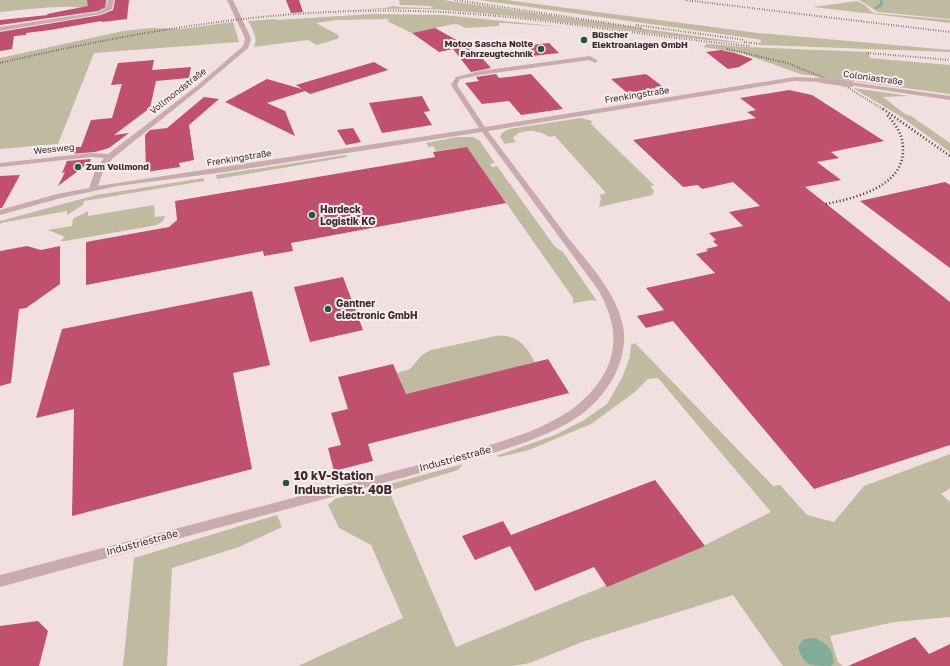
<svg xmlns="http://www.w3.org/2000/svg" width="950" height="666" viewBox="0 0 950 666" font-family="'Golos Text',sans-serif">
<rect width="100%" height="100%" fill="#f1e0df"/>
<path fill="#c0baa0" d="M0 0H107L106 8C98 12 85 7 75 7 50 6 25 10 0 12Z
M399 0H443L751 44C648 36 547 17 444 10 413 8 382 9 351 10L385 8 393 6 398 7 433 8 430 6 402 5H400Z
M479 0H506L758 33 950 50V52L760 45 761 40 757 39Z
M859 0H950V19L878 12Z
M857 1 865 5 873 13 950 20V23L813 7Z
M373 14 442 15 563 27 505 23H499V26L465 28 460 25 454 24 412 33 387 21 390 19 336 20 316 23 338 35 339 37 337 39 317 45 308 40 254 47C258 38 253 30 248 21L275 19 276 20Z
M233 22 239 42 94 53 58 144 0 149V58L123 31 151 28 180 29Z
M707 44 746 47 869 52 870 58 950 65V94L800 74 742 53 703 47Z
M853 88 909 96 883 97 905 114 911 116 950 143V152L900 116Z
M581 118 592 121 591 124 654 185 650 186 654 191 652 195 599 207 601 198 599 195 606 193 555 136 549 137C540 130 521 128 513 138L516 142 505 144 500 137 502 133 509 129Z
M457 137H473L479 140 495 163 490 164 492 167 497 166 555 247 563 252 597 301 592 300 573 303V298L467 147 436 151 433 146 429 147 426 143Z
M346 155 347 157 217 179 216 175Z
M204 178V181L84 201 83 205 67 215V211L1 223 0 225V221L96 195Z
M154 205 155 217 165 216 163 221 157 225 65 241H60L65 237 48 230 72 226 73 219 88 211V216Z
M496 336C518 334 525 345 535 362L406 394 397 373 410 369 422 355 431 350Z
M635 343 773 486 780 485 807 515 834 522 864 486 950 454V488L941 494 950 502V617L895 622 830 636 838 662 843 666H783L733 595 582 642 530 663 513 666H298L403 618 371 545 339 528 328 505 335 499 463 464 458 470 389 491 456 647 705 545 771 512 658 378 648 379 635 392 591 424 529 450 499 457 496 456 555 435 584 420 607 404 622 378 630 357 631 345Z
M277 515 282 527 239 547 172 568 167 666H123L134 558Z"/>
<path fill="#80ad98" d="M815 638C828 645 832 647 834 663L831 666C810 666 804 666 798 647L804 639Z"/>
<g fill="none" stroke-linecap="round" stroke-linejoin="round">
<path stroke="#80ad98" stroke-width="2.5" d="M876 8 882 4 881 0"/>
</g>
<path fill="#bf506e" d="M87 0H106L105 7 98 11 0 25V20L48 15 47 14 88 6Z
M115 0H129L127 19 102 22 101 21 50 30 26 33V35L14 36 12 49 0 51V32L101 15 113 10Z
M286 0H299L303 12 291 13Z
M435 28 476 51 491 68 471 72 453 49 439 52 412 33Z
M549 43 559 53 532 56 523 46Z
M721 50 735 53 753 59 739 67 728 69 706 52Z
M154 60 152 70 191 67 189 78 156 81 150 108 114 135 129 133 109 148 95 152 71 154 74 147H81L91 120 112 118 122 84 111 85 118 63Z
M374 62 388 70 310 94 305 91 267 103 285 111 295 136 225 102 267 79 302 89 296 85Z
M496 74 499 78 531 74 563 109 521 115 509 101 482 104 465 83 479 81 476 77Z
M646 74 662 86 655 87 662 93 632 97 611 79Z
M789 90 812 95 884 141 831 152 839 158 817 162 841 180 805 187 950 302V445L814 489 673 321 646 328 637 316 664 310 646 288 715 273 696 254 708 251 706 249 718 246 713 241 716 240 709 233 743 226 729 212 760 206 733 182 702 189 698 185 683 187 633 140 756 118 747 112 756 110 740 98Z
M422 96 430 111 424 112 432 125 382 133 369 103Z
M204 97 219 99 189 125 194 160 179 163 180 167 146 172 145 135 150 130 167 128Z
M353 128 361 142 346 145 337 130Z
M467 147 506 203 291 243 293 251 264 256 263 251 86 285V242L169 227 177 220 175 201 435 157 433 152Z
M91 159 90 162 58 186 65 172 62 173 67 161Z
M20 175 2 208H0V176Z
M945 182 950 185V268L860 201Z
M27 246 41 250 60 246V284L26 308 19 309 11 383 0 386V251Z
M343 277 363 330 310 342 294 287Z
M252 291 270 365 233 373 252 469 72 516 74 409 36 418 62 329Z
M548 359 569 393 368 444 373 461 334 471 328 448 341 445 331 413 348 409 338 377 393 364 406 394Z
M655 480 705 546 607 587 594 567 535 591 510 546 475 560 462 536 503 521 511 535Z
M38 621 48 631 39 666H0V626Z
M915 637 929 654 950 644V666H848Z"/>
<g fill="none" stroke-linecap="round" stroke-linejoin="round">
<path fill="#c9abad" fill-rule="evenodd" d="M108 0H114L112 9 101 14 0 31V27L98 12 106 8Z
M227 0H233L250 36 251 40 248 48 202 87 113 158 103 171 98 186 479 128 451 85 456 77 480 71 590 56 598 61 595 63 589 60 480 75 460 79 457 85 485 127 794 77 821 78 824 80 821 82 794 81 488 131C514 166 540 200 566 235 587 262 616 291 623 326 630 362 604 400 576 418 545 438 509 448 475 458L0 587V575L475 450C524 434 579 420 605 372 620 344 613 317 599 291L482 132 225 172 118 186 61 198 0 215V210L57 194 89 188 95 171 104 158 91 157 0 167V163L91 153 108 154 198 85 243 46 245 40 244 36Z
M851 82 950 96V100L849 85V83Z"/>
<path stroke="#382a2d" stroke-width="2" stroke-dasharray="0.5 2" stroke-linecap="butt" d="M455 0 641 28
M685 0 950 32
M636 25 745 40
M744 42 761 44
M727 49 787 63 847 87 884 110
M868 53 950 60
M0 63C137 31 276 7 417 11 529 14 639 36 750 46"/>
<path stroke="#382a2d" stroke-width="2.5" stroke-dasharray="1 2.5" stroke-linecap="butt" d="M883 109 950 156
M826 204C855 198 904 187 903 149 903 135 896 124 886 114"/>
<path stroke="#c9abad" stroke-width="6" d="M821 80 851 84"/>
</g>
<g fill="#22573f" stroke="#f9ecec" stroke-width="1.5">
<circle cx="584" cy="40" r="4"/>
<circle cx="541" cy="49" r="4"/>
<circle cx="78" cy="167" r="4"/>
<circle cx="312" cy="215" r="4"/>
<circle cx="328" cy="309" r="4"/>
<circle cx="286" cy="483" r="4"/>
</g>
<g text-anchor="middle" stroke-width="4" stroke-linejoin="round" paint-order="stroke">
<g font-size="9" font-weight="bold" fill="#382a2d" stroke="#f9ecec" text-anchor="start">
<text x="592" y="38">Büscher<tspan x="592" dy="10">Elektroanlagen GmbH</tspan></text>
<text x="533" y="47" text-anchor="end">Motoo Sascha Nolte<tspan x="533" dy="10">Fahrzeugtechnik</tspan></text>
<text x="86" y="170">Zum Vollmond</text>
</g>
<g font-size="9" fill="#382a2d" stroke="#f9ecec">
<text transform="translate(873 78) rotate(8)" y="3">Coloniastraße</text>
<text transform="translate(178 91) rotate(-38)" y="3">Vollmondstraße</text>
<text transform="translate(637 95) rotate(-9)" y="3">Frenkingstraße</text>
<text transform="translate(54 149) rotate(-6)" y="3">Wessweg</text>
<text transform="translate(239 158) rotate(-9)" y="3">Frenkingstraße</text>
</g>
<g font-size="10" font-weight="bold" fill="#382a2d" stroke="#f9ecec" text-anchor="start">
<text x="320" y="213">Hardeck<tspan x="320" dy="12">Logistik KG</tspan></text>
<text x="336" y="307">Gantner<tspan x="336" dy="12">electronic GmbH</tspan></text>
</g>
<g font-size="10" fill="#382a2d" stroke="#f9ecec">
<text transform="translate(455 458) rotate(-15)" y="4">Industriestraße</text>
<text transform="translate(142 542) rotate(-15)" y="4">Industriestraße</text>
</g>
<g font-size="12" font-weight="bold" fill="#382a2d" stroke="#f9ecec" text-anchor="start">
<text x="294" y="480">10 kV-Station<tspan x="294" dy="14">Industriestr. 40B</tspan></text>
</g>
</g>
</svg>
